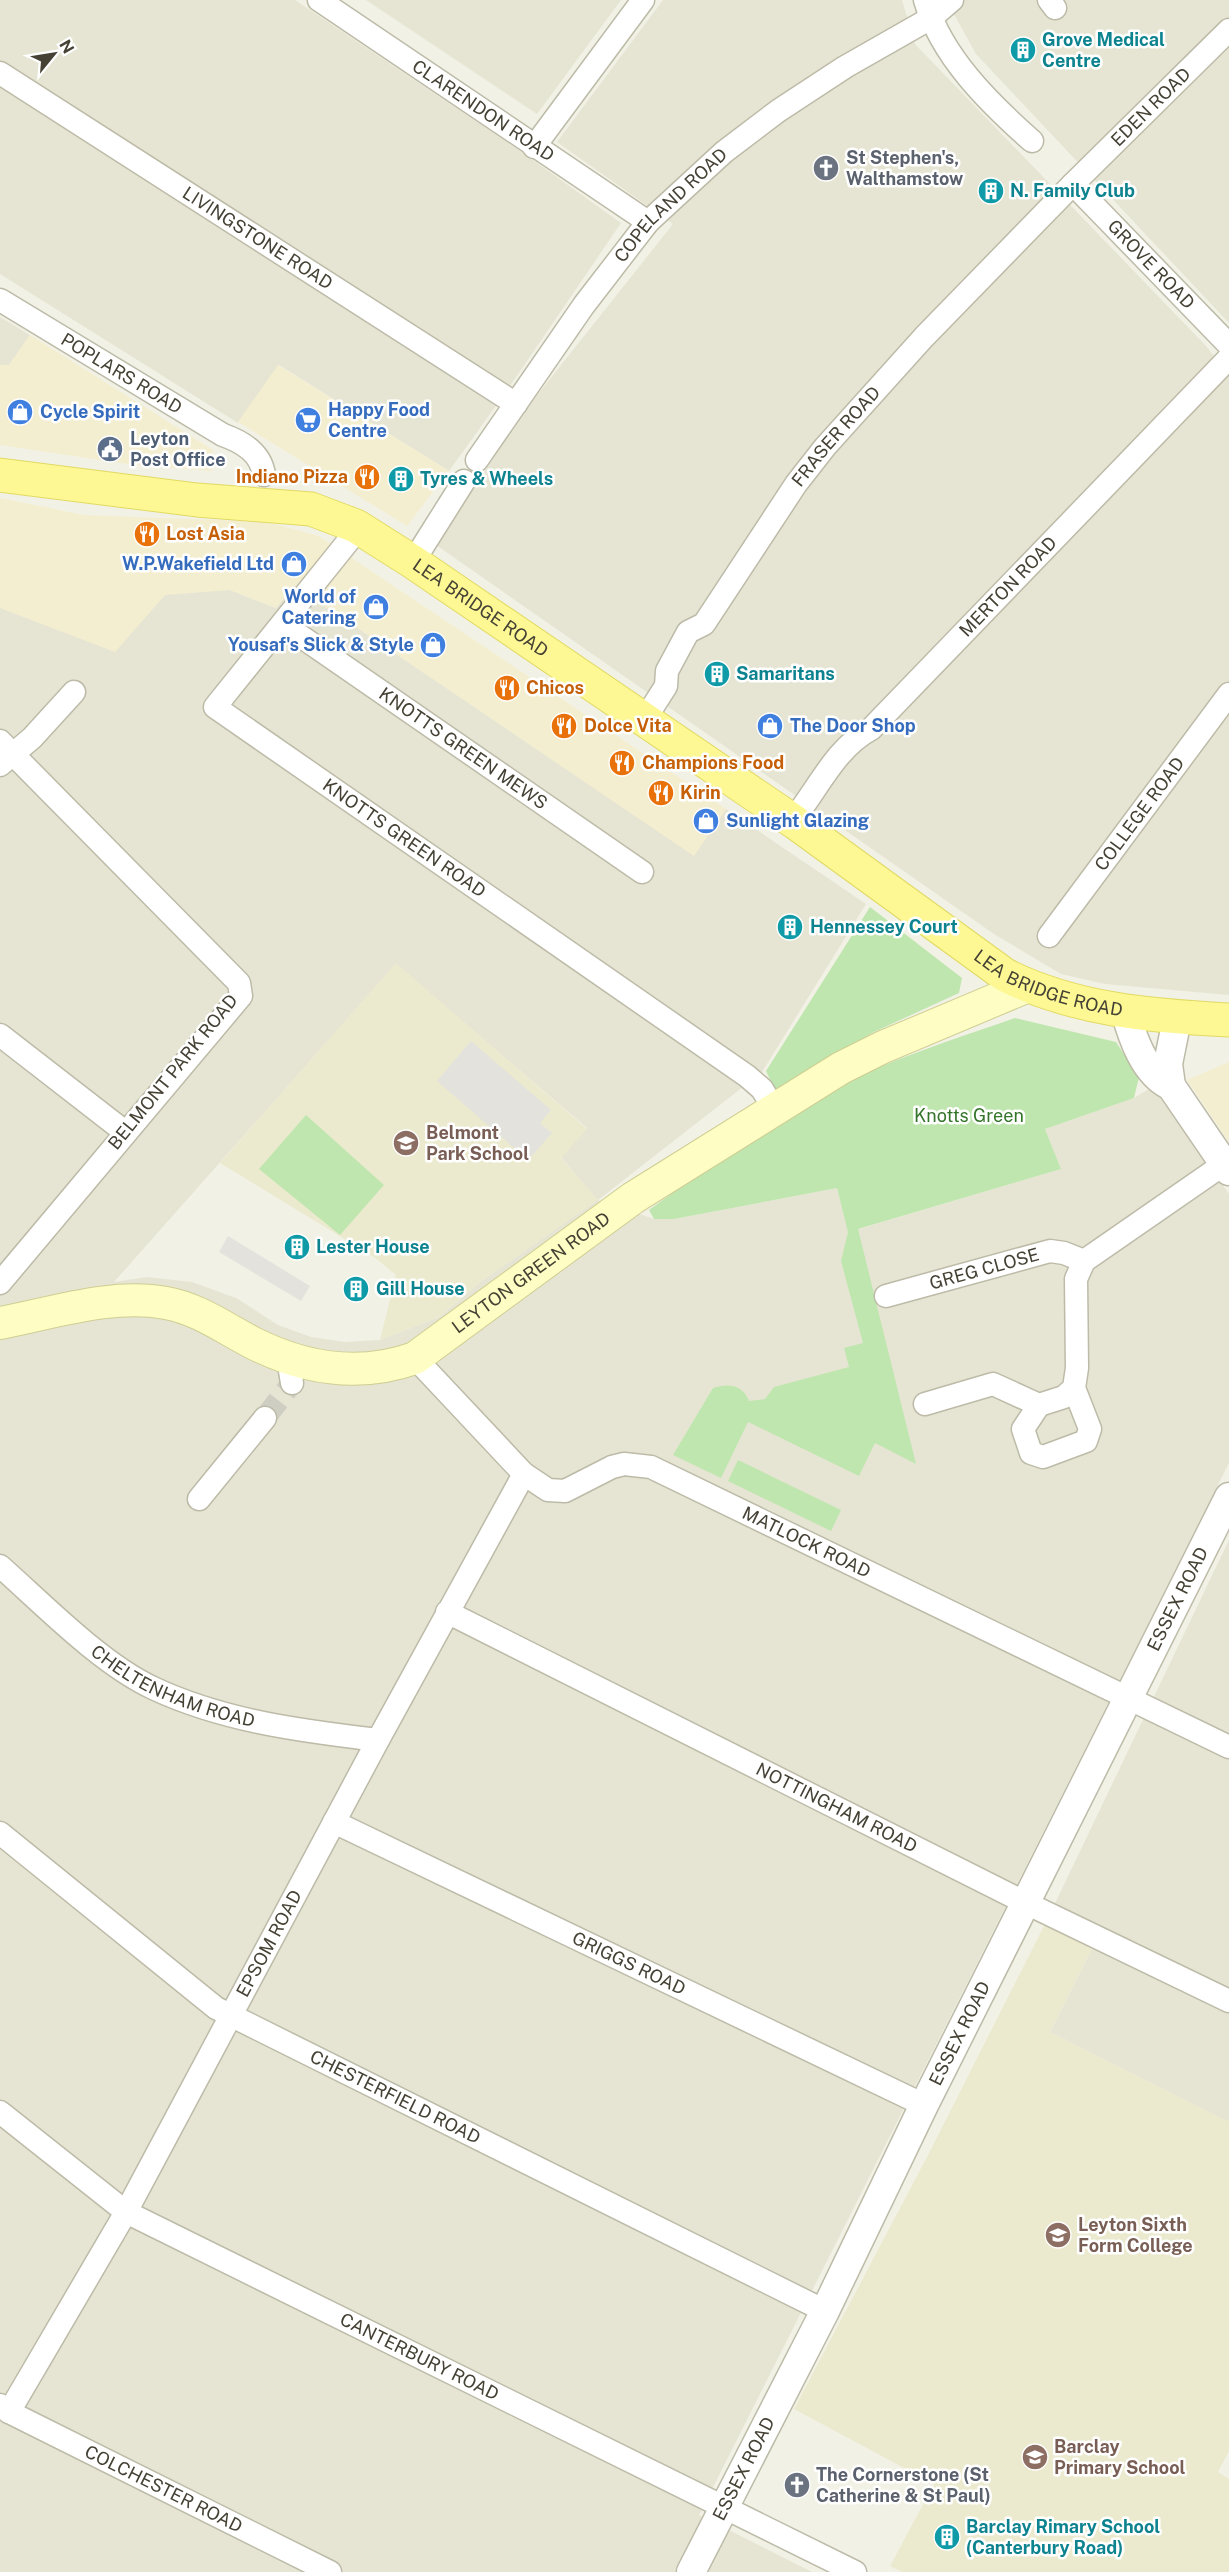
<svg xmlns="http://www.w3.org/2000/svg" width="1229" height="2572" viewBox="0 0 1229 2572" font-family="'Public Sans',sans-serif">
<rect width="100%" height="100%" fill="#f2f1e5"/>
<path fill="#e6e5d3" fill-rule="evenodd" d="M0 0H295L526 155 621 223 508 389 449 471 279 365 238 423 0 274Z
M366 0H621L537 114Z
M663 0H902L915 44 1207 347 1229 377V995L1105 984 1061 974 994 934 436 545 523 413 673 224 557 142Z
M946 0H1229V323L976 54Z
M0 317 30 335 9 366 0 365Z
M294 585 694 855 726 809 866 904 762 1072 598 1200 654 1219H674L837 1188 849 1232 1061 1169 1045 1129 1134 1098 1154 1086 1229 1194V1463L699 2515 812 2572H0V603L162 590H230L276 608ZM396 964 587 1128 561 1157 597 1200 483 1280 439 1317 380 1340 345 1342 311 1337 278 1325 236 1298 192 1282 147 1277 114 1282Z
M1229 1540V2119L1228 2122 1050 2032 1095 1942 1048 1918Z"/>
<path fill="#f4eed0" d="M30 335 213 450 212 471 134 465 0 445V365H9Z
M278 365 449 471 407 526 238 422Z
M0 498 84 515 267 522 319 536 726 809 694 856 294 585 276 608 230 590 165 595 115 652 0 608Z
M1229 1062V1142L1187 1080Z"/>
<path fill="#ebeacf" d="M396 963 587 1129 561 1158 598 1200 483 1280 439 1317 380 1340 396 1275 374 1257 220 1163Z
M1048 1918 1095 1942 1050 2032 1227 2121 1229 2119V2451L1218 2472 1229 2479V2572H902L890 2566 934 2484 794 2409 928 2155Z"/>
<path fill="#bfe6ae" d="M870 907 962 978 959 993 874 1032 775 1090 766 1071Z
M1015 1018 1116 1042 1139 1077 1134 1098 1045 1129 1061 1169 858 1229 916 1464 875 1443 859 1476 748 1422 721 1478 673 1455 713 1388C728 1383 743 1385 749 1401L765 1399 774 1387 849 1367 844 1348 863 1343 841 1261 848 1232 837 1188 674 1219H654L649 1210C707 1169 765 1123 828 1091 888 1060 952 1040 1015 1018Z
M306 1115 384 1185 340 1235 259 1169Z
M738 1460 841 1510 831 1531 728 1481Z"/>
<path fill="#e3e2dd" d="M471 1041 551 1110 540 1123 552 1133 528 1160 437 1081Z
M228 1236 310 1286 301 1301 219 1252Z"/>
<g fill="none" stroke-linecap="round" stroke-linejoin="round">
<path stroke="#cfcec2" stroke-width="22" stroke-dasharray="22 11" stroke-linecap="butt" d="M265 1418 292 1383"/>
<defs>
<g id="minor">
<path id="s1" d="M319 0 648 222"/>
<path d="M925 0C941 56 989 103 1032 141"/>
<path d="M1049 0 1055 8"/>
<path id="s2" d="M0 73 516 404"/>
<path d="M534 147 643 0"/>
<path id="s3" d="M1073 184 1229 345"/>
<path id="s4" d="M0 300 223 435C243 442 261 453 264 475"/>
<path id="s5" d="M477 460 584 305 648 222 724 152 778 111 845 67 931 18 952 0"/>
<path id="s6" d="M356 526 350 539 215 707 747 1076 762 1089 774 1109"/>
<path d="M413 562 464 481"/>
<path id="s7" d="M283 624 642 872"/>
<path id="s8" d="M645 719 666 686 667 671 688 632 704 624 796 484 825 447 924 337 1073 184 1229 30"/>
<path d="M0 741 239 983 241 996 0 1283"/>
<path d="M0 765 32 738 74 692"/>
<path id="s9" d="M792 821C817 791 835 748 871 729L1229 358"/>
<path id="s10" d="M1049 936 1229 694"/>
<path d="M0 1035 125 1132"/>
<path id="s11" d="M886 1296 1050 1251 1064 1253 1084 1261"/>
<path id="s12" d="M415 1358 524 1474 548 1490 565 1491 612 1467 624 1464 651 1467 1229 1747"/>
<path d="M288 1359 292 1383"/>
<path d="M925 1404 993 1384 1039 1405 1064 1397 1074 1388 1077 1368 1076 1279 1084 1261 1224 1164"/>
<path d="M1039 1405 1023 1429 1031 1453 1043 1457 1086 1441 1090 1429 1074 1388"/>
<path d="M199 1499 265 1418"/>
<path id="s13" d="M0 1566C44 1605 100 1663 153 1688 223 1721 302 1731 378 1740"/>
<path id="s14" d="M447 1612 1026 1903 1229 2001"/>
<path id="s15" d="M334 1822 924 2105"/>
<path id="s16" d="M0 1833 216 2008 825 2311"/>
<path id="s17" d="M0 2112 126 2212 855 2572"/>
<path id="s18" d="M0 2405 9 2412 330 2572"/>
<path id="s19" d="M9 2412 126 2212 378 1740 524 1474"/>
</g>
<g id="tertiary">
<path d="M1125 1011C1132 1036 1144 1074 1171 1086L1229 1171"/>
<path d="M1171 1086 1168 1064 1175 1029 1181 1016"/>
<path id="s20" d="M691 2572 825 2311 924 2105 1229 1497"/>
</g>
<g id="secondary">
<path id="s21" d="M0 1323C53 1313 112 1293 166 1303 199 1309 224 1328 253 1343 305 1369 359 1378 415 1358L633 1198 841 1068 883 1047 1028 986"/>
</g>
<g id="primary">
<path id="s22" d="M0 475 197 500 311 509 356 526 413 562 796 823 1005 975C1075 1010 1152 1016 1229 1020"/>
</g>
</defs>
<use href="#minor" stroke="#bdbba8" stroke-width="25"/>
<use href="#tertiary" stroke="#bdbba8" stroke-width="31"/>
<use href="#secondary" stroke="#cfce93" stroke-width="34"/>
<use href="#primary" stroke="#e1da64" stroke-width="35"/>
<use href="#minor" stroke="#fff" stroke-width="22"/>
<use href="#tertiary" stroke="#fff" stroke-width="28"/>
<use href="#secondary" stroke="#fefec4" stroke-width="32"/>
<use href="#primary" stroke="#fdf894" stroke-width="33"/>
</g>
<defs>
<symbol id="building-disc" viewBox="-11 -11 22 22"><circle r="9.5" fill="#0f9aa8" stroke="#fff"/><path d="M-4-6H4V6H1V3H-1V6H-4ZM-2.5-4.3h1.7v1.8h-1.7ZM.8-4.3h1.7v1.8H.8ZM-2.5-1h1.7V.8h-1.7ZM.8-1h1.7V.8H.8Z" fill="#fff"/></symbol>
<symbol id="church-disc" viewBox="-11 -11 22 22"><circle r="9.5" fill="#6b7280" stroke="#fff"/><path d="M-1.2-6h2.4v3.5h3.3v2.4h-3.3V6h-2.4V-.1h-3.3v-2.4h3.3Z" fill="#fff"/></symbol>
<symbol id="shop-disc" viewBox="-11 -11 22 22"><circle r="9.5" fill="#3f7fe0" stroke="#fff"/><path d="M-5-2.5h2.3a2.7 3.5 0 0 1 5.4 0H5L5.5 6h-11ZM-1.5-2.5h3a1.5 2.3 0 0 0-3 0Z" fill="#fff"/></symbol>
<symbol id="supermarket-disc" viewBox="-11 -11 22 22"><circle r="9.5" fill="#3f7fe0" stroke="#fff"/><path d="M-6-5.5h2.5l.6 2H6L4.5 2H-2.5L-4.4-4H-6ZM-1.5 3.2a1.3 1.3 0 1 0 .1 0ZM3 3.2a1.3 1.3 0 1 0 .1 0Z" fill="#fff"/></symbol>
<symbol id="civic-disc" viewBox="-11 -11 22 22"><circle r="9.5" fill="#5c6f8a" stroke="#fff"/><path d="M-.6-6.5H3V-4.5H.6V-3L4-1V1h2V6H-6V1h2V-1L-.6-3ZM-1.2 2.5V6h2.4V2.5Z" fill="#fff"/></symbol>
<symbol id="restaurant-disc" viewBox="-11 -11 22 22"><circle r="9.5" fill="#e8710a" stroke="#fff"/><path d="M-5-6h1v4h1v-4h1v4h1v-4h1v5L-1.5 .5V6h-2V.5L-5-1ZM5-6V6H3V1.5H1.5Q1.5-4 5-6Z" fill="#fff"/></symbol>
<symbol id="school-disc" viewBox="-11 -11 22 22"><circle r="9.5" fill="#8d6e63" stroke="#fff"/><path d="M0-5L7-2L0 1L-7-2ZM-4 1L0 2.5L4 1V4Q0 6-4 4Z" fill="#fff"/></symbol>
<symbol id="university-disc" viewBox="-11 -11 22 22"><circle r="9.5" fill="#8d6e63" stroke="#fff"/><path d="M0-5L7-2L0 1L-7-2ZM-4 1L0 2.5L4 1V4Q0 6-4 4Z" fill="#fff"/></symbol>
</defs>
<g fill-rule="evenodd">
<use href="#building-disc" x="1008" y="35" width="30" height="30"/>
<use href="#church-disc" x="811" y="153" width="30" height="30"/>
<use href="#building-disc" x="976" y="176" width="30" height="30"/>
<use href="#shop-disc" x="5" y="397" width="30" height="30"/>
<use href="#supermarket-disc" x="293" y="405" width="30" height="30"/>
<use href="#civic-disc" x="95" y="434" width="30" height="30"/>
<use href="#restaurant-disc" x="352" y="462" width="30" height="30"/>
<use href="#building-disc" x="386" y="464" width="30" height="30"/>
<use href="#restaurant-disc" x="132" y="519" width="30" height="30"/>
<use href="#shop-disc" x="279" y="549" width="30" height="30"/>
<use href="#shop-disc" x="361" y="592" width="30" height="30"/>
<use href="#shop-disc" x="418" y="630" width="30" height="30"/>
<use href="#building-disc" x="702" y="659" width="30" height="30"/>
<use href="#restaurant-disc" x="492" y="673" width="30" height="30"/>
<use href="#restaurant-disc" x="549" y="711" width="30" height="30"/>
<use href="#shop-disc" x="755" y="711" width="30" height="30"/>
<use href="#restaurant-disc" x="607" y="748" width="30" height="30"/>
<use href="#restaurant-disc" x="646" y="778" width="30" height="30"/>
<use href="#shop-disc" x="691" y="806" width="30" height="30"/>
<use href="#building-disc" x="775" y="912" width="30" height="30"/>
<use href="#school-disc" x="391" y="1128" width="30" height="30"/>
<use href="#building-disc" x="282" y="1232" width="30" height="30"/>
<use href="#building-disc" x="341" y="1274" width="30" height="30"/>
<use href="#university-disc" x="1043" y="2220" width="30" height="30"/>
<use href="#school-disc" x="1020" y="2442" width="30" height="30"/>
<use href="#church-disc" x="782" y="2470" width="30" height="30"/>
<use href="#building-disc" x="932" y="2522" width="30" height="30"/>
</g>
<g text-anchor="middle" stroke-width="5" stroke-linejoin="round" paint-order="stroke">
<g font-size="18" font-weight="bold" fill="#0d838f" stroke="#fff" text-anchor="start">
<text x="1042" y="46">Grove Medical<tspan x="1042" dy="21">Centre</tspan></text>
<text x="1010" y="197">N. Family Club</text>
<text x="420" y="485">Tyres &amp; Wheels</text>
<text x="736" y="680">Samaritans</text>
<text x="810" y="933">Hennessey Court</text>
<text x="316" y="1253">Lester House</text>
<text x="376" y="1295">Gill House</text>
<text x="966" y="2533">Barclay Rimary School<tspan x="966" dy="21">(Canterbury Road)</tspan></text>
</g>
<g font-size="18" fill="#454235" stroke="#fff">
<text dy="6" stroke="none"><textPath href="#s8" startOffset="802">EDEN ROAD</textPath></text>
<text dy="6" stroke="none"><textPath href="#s1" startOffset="198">CLARENDON ROAD</textPath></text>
<text dy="6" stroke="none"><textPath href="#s5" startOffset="321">COPELAND ROAD</textPath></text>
<text dy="6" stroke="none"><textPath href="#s2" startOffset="306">LIVINGSTONE ROAD</textPath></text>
<text dy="6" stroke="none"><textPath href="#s3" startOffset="112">GROVE ROAD</textPath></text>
<text dy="6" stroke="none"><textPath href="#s4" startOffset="142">POPLARS ROAD</textPath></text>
<text dy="6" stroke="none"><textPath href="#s8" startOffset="346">FRASER ROAD</textPath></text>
<text dy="6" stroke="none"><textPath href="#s9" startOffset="320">MERTON ROAD</textPath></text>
<text dy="6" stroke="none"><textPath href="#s22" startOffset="510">LEA BRIDGE ROAD</textPath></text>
<text dy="6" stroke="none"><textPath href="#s7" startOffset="219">KNOTTS GREEN MEWS</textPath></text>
<text dy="6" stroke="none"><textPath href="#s10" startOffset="152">COLLEGE ROAD</textPath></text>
<text dy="6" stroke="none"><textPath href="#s6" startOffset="460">KNOTTS GREEN ROAD</textPath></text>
<text dy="6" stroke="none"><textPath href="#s22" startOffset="1194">LEA BRIDGE ROAD</textPath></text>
<text transform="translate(173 1072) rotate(-51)" y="6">BELMONT PARK ROAD</text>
<text dy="6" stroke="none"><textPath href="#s11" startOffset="102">GREG CLOSE</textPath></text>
<text dy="6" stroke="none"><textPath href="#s21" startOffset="576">LEYTON GREEN ROAD</textPath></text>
<text dy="6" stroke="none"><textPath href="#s12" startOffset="470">MATLOCK ROAD</textPath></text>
<text dy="6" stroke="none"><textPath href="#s20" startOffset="1088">ESSEX ROAD</textPath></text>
<text dy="6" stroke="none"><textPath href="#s13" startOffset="214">CHELTENHAM ROAD</textPath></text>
<text dy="6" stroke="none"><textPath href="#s14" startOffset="436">NOTTINGHAM ROAD</textPath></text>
<text dy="6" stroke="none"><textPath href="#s19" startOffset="536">EPSOM ROAD</textPath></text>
<text dy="6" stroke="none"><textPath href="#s15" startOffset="327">GRIGGS ROAD</textPath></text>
<text dy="6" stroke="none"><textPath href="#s20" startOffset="602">ESSEX ROAD</textPath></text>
<text dy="6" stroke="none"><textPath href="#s16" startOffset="478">CHESTERFIELD ROAD</textPath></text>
<text dy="6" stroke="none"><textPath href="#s17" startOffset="488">CANTERBURY ROAD</textPath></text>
<text dy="6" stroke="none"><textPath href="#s20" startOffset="116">ESSEX ROAD</textPath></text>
<text dy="6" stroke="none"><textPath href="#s18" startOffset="184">COLCHESTER ROAD</textPath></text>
</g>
<g font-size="18" font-weight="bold" fill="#5b616d" stroke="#fff" text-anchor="start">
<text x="846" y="164">St Stephen's,<tspan x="846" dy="21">Walthamstow</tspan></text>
<text x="816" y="2481">The Cornerstone (St<tspan x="816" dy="21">Catherine &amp; St Paul)</tspan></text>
</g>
<g font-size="18" font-weight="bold" fill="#366cbe" stroke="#fff" text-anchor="start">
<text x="328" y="416">Happy Food<tspan x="328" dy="21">Centre</tspan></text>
<text x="40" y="418">Cycle Spirit</text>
<text x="274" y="570" text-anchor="end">W.P.Wakefield Ltd</text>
<text x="356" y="603" text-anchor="end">World of<tspan x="356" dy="21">Catering</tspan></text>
<text x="414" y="651" text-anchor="end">Yousaf's Slick &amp; Style</text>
<text x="790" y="732">The Door Shop</text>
<text x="726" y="827">Sunlight Glazing</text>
</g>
<g font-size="18" font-weight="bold" fill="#4e5e75" stroke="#fff" text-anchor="start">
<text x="130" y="445">Leyton<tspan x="130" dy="21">Post Office</tspan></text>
</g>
<g font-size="18" font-weight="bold" fill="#c56008" stroke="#fff" text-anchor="start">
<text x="348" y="483" text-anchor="end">Indiano Pizza</text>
<text x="166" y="540">Lost Asia</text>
<text x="526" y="694">Chicos</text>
<text x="584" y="732">Dolce Vita</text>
<text x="642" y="769">Champions Food</text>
<text x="680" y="799">Kirin</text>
</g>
<g font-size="18" fill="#337529" stroke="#fff">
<text x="969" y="1122">Knotts Green</text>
</g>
<g font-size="18" font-weight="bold" fill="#785e54" stroke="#fff" text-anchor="start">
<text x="426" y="1139">Belmont<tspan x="426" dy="21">Park School</tspan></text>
<text x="1078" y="2231">Leyton Sixth<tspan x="1078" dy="21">Form College</tspan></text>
<text x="1054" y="2453">Barclay<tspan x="1054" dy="21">Primary School</tspan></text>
</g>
</g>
<g transform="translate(54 54) rotate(60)" stroke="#ffffff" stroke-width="4.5" paint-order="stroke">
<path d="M0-4.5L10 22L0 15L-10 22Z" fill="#454235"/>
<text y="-9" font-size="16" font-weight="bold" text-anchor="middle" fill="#454235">N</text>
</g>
</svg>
